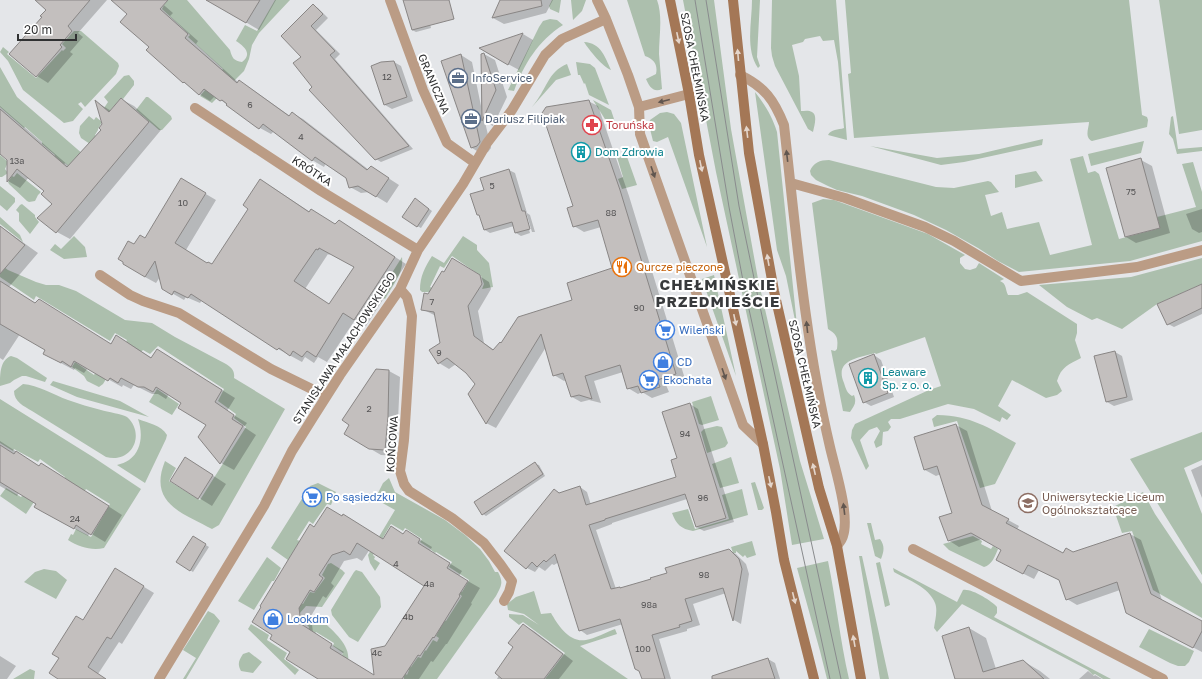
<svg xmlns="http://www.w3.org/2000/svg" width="1202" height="679" viewBox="0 0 1202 679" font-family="'Golos Text',sans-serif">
<rect width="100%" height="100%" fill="#e4e6e9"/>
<path fill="#acbfad" d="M159 0H187L230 50C232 58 234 61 242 62 253 54 244 46 236 41L245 25 257 31 275 0H290L259 33 252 45 249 59 244 71 212 103 200 96 223 69 188 37 190 35 162 9 164 5Z
M552 0H561L559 13 550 9 549 6Z
M571 0H586L582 11 573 20Z
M627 0H657C663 16 659 37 659 54 660 66 661 77 662 89 653 93 649 86 646 79L656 74C658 65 654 59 645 56Z
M683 0H714L731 129 758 279 800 461 824 539 792 545 780 469 716 172Z
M752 0H760L757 57 760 66 758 68C745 49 752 22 752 0Z
M772 0H836L847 140 828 135C831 129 838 130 844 128L838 62 834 40 823 41 820 36 805 39 803 42 792 45 799 76 801 111C804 111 809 110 812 112 818 115 814 127 813 132L808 129 775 66 772 56 771 48Z
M845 0H1129L1142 115 1147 117 1148 120 1147 127 1092 141C1084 137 1089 128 1089 122L854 138 848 74 851 73Z
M1159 0H1202V130L1179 134Z
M550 19 557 20 563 25C538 41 524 64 514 91L508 90 539 27 543 21Z
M74 31H81L118 63 119 66 116 74 85 107 81 102 78 104 83 109 73 121 64 123 23 90 8 61 0 52 3 47 9 52 7 54 36 78 62 50 63 51 66 48 62 44Z
M584 42C601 43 605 57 611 70 603 67 589 50 584 42Z
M576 62 590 64 595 68 609 105 589 95 585 83 584 84 580 75H578Z
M567 64 571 75 556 80 532 107C535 103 538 99 541 94 549 81 551 71 567 64Z
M0 67 17 97 84 155 72 169 65 163 62 168 52 159 55 155 42 144V142L25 127 24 128 0 107Z
M129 75 134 81V85L123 99 121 98 109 112 104 108 108 102 104 97 124 76Z
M755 92C765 105 772 116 777 132L798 335 786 276 777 250Z
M146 97H148L171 116 172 119 162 130H159L136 110Z
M593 100 611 110 615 122 608 124Z
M667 112 674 114 681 123 707 247 668 137 657 142 653 141 649 125 650 120 660 113Z
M89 116 94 120 96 117 102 122 98 129V130L95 135 99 140 93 146 81 138 79 133 80 126Z
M1173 116 1178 149 1202 147V151L1177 154 1173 139 1169 134 1171 117Z
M1043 139 1042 145 964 162 941 165 870 146 937 158 979 154Z
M1144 141 1141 153 1091 166 1088 154Z
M626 154 637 185 622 189 618 179 623 177 617 157Z
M0 155 8 162 5 169 8 173 2 177H0Z
M1083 156 1088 173 1095 171 1099 174 1119 239 1160 228 1157 217 1196 207 1182 164 1193 162 1202 192V241L1130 261 1019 272 998 261 978 248 946 230 914 215 862 196 837 190 828 186 816 180 811 175 810 171C813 163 820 160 829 160L936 187 954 188 988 181 991 182 999 192 985 195 991 216 1002 212 1007 229 1039 222 1050 255 1092 245 1070 159Z
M1036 171 1043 181 1015 188V175Z
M17 173 41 192 38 195 35 201 29 202 27 201 9 184 8 182 12 176 14 177Z
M0 186 15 198V202L7 211 0 205Z
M823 199 834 200 928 234 965 255 960 258V263L965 269 970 270 976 268 979 263 1004 279 1000 281C1007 284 1005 289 1008 295H1018L1027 292 1077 324V333L1075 340 1081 358C1069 364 1061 367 1057 381L1062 391 1057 395 1046 398 1012 380 998 406 1011 415 1007 420 1002 417 1000 422 974 409 948 404 900 419H891L888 422 891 427 888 431 883 432 882 445 876 448 874 442 880 431 877 427 869 430 860 440 869 466 866 470 851 438 852 430 855 424 929 390 941 386 925 337 876 354 875 353C858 358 834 360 844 383 846 389 847 393 852 396L854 395C857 403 854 406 850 412L843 411 831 350 835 351 837 349C838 339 838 335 828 329L812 203Z
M22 204 35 215V217L39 222 30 234 19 221V213L16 210 20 205Z
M0 217 20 235 23 242 0 224Z
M74 236 85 247 87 257 64 259 50 250 55 244 61 249Z
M463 236 477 245V250L489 263 493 287 482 289 484 284 481 276 452 256 444 268 440 266 430 287 434 289 433 292H422L420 290C420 276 425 267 432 256L444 263Z
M402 257C404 273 393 285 385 299L378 295Z
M1202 258V284L1157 304 1122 329 1097 318 1092 320 1067 307 1039 285 1131 277Z
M0 264 8 270 36 282 46 285H59L76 291 125 320 152 323 175 337 226 364C232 368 235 371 234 378L285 409 219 525 212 529C182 513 148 503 165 461L176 468 169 481 200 500 246 427 234 418 236 414 218 401 224 389 158 346 150 354 143 350 141 352 126 342 127 340 115 333 110 341 36 296 34 300 0 277Z
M714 275 736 376 702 279Z
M11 356 17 358 47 378 45 382 26 376H22L14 380 10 383 0 386C0 374 0 360 11 356Z
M75 362 94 375 100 365 111 371 103 384 99 387 87 381 84 376 72 367Z
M53 381 120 401 149 417 77 397 50 385Z
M23 384C38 385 54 395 68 400 79 404 90 407 101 410 107 412 123 414 127 417 146 434 132 464 106 457L32 411C24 406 14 402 14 391Z
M157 389 179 404 172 415 149 402Z
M711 396 719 420 702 425 699 424 692 402Z
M0 399 93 457 141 489 104 548C92 551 79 547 68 540L71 534 73 535 76 529 91 537 110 504 86 489 84 492 64 480 65 477 40 459 38 462 14 449 13 451 0 443Z
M937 415C972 416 987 427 1016 443L995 484 980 488 957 421 934 427 932 419Z
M138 419C148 423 161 425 167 435L166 439 145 483 117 465C121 464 126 462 129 460 142 451 143 433 138 419Z
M717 426 722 427 728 443 725 447 707 453 701 432 704 429Z
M1202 432V460L1184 468 1202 514V575L1130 459Z
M731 457 739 483 720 488 712 464Z
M389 478 395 492 445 520 465 535 480 549 489 561 495 572H498C504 583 501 586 496 596L437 679H404L403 673 404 672 407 675 409 670 406 668 411 667 418 657 421 658 425 650 426 651 433 640 437 642 439 638 436 636 444 620 446 621 462 596 458 593 459 591 462 592 469 580 449 567 452 562 436 552 435 553 431 550V549L420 542 422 539 405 528 403 531 391 524 373 555 375 557 374 559 380 563 375 571 370 563 368 555 395 510 379 501 377 495 383 483Z
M755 482 764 508 762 510H758L751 483Z
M318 483 336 492 331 505 327 504 313 524 309 521 297 540 300 541 288 560 271 548 310 486Z
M6 488 21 497 23 495 34 502 26 514 0 496Z
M742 489 748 515 693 531C681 529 676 524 672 513L688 509 695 529 729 519 722 495Z
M1143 492 1155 514 1202 584V618L1153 590 1132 531 1122 533 1113 507Z
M867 523H871L875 540 880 539C885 546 884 551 881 559L875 556Z
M973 536 982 541 981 544 991 549 993 546 998 549C995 556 992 565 984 567L949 550 943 544Z
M752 541 756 555 747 558 745 555 743 557 736 551V553H733L731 547Z
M859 556H862L889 679H880Z
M267 557 281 568 274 581H272L254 610 238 601Z
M828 561C836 600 840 640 849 679H827L820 651 797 568Z
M880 562 890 605 885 607 876 563Z
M331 563 342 570 345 573 322 607 306 606 300 613 296 610 301 603 303 604 310 592 314 593 325 578 322 575 328 564Z
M893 568 957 602 963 590C971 588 992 601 997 607V613L994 617 1111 679H1103L1095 674 1093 675 1088 670 962 604 937 632 934 628C935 620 938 610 935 603 929 587 908 580 894 572Z
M44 569 56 571 67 580 56 599 24 582 35 572Z
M356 570 362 572 380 597 381 607 358 642 349 637 332 615 331 610 354 572Z
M534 591 541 614 551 613C558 625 569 643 586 640 594 639 607 632 615 629L617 634 580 646 628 679H545L565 653 523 622 519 625 509 617V614L523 615 539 625 524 614 508 610 507 604 516 597Z
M208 611 214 614 220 621 186 679H183L196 658 183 650Z
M317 619H321C331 630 351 644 348 661L329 679 343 653 333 646 334 643 316 632 314 635 308 631 309 627 307 625 311 620Z
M251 624 269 635 267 640 287 653 284 659 299 670 295 675 248 629Z
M1149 629 1194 651 1189 662 1185 666H1178L1170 663 1139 647Z
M249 652 262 662 253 673 241 671C237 664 239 660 243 654Z
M30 669 35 671 34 679H13Z"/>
<path fill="#0003" fill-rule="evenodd" d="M52 0H107L78 33 83 37 70 52 73 54 48 83 37 76 48 10Z
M112 0H158L173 13 170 16 198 41 196 44 238 82 239 81 250 88 290 116 292 113 303 119 369 170 382 174 399 185 387 203 369 192 361 193 350 187 347 177 326 163 324 167 312 160 274 131 271 134 260 128 215 96 210 101 199 94 191 87 183 82 150 47 128 14Z
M218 0H276L259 30 222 8Z
M404 0H424L431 28 416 32 412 30Z
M502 0H553L546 13 504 24 493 18Z
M313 5 318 8 328 18 316 30 340 54 335 59 413 149 381 162 376 159 302 57Z
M523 34 533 40 519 70 481 49Z
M484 54 495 60 507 97 493 126 485 122 491 148 488 152 482 154 472 148 461 55 472 62 481 106Z
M394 62 401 66 413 101 392 109 385 105Z
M121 99 134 106 161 130 70 239 57 232 53 204 45 191 29 177 20 188 8 181V159L0 152V106L69 166 102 130 103 124 97 102 111 111Z
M588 101 598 106 629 196 685 379 666 385 669 392 652 398 642 392 638 394 628 388 623 372 594 381 601 403 589 400 581 402 572 397 567 380 564 381 554 375 546 347 496 428 486 423 476 383 467 372 456 364 449 369 439 363 430 350 441 343 436 316 422 309 428 295 444 273 462 265 489 282 491 289 478 311 484 343 494 350 501 344 574 301 613 269 601 227 584 232 574 226V207Z
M1141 160 1152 166 1170 233 1136 243 1126 237Z
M509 170 515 173 527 213 530 215 535 232H532L526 212H524L530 233 521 236 516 233 514 226 490 233 485 230 481 216 478 215 485 191 481 179Z
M182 180 216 200 186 250 208 264 212 266 272 187 310 212 335 225 339 221 406 264 366 326 355 320 327 362 318 357 314 363 305 357 302 362 278 349 202 300 200 303 186 297 184 300 163 288 160 277 156 283 145 277 134 246 146 239ZM328 254 329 255 330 254 355 267 329 305 305 289Z
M418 201 432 211 421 228 417 226Z
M1202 209V232L1199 233 1192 229 1186 214Z
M0 226 38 253 9 287 36 304 111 345 117 336 152 358H170L235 398 227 411 247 423 244 427 256 435 234 470 221 463 207 425 183 402 169 394 166 399 158 394H152L134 385 131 389 123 385 122 387 88 368 84 373 75 368 74 370 57 361 46 350 20 334 3 360 0 358Z
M1202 285V314L1174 327 1168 324Z
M1115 352 1122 356 1133 400 1114 406 1107 402Z
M874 355 881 360 894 397 871 406 864 402Z
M389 371 400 377 397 442H396V456L381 455 369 448Z
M690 404 698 409 734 522 704 531 696 527 687 499 612 523V524L596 530 616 589 620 588 622 589 668 573 728 550 736 554 746 564 749 574 741 624 734 620 726 593 693 604 700 625 687 629V631L659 639 671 679H643L623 624 587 635 580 630 559 562 554 565 552 564 545 571 539 567 535 572 527 568 554 490 560 493 580 487 587 492 591 505 677 478 678 459Z
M956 425 967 431 992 511 1019 526 1017 530 1063 554 1073 553 1130 534 1141 540 1162 600 1202 622V652L1138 619 1120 590 1077 605 1067 599 1061 581 1039 570 1034 579 1008 566 1003 550 982 539 959 547 948 540 953 514 941 474 936 476 925 470 915 438Z
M0 441 40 467 55 472 122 515 105 542 90 533 88 536 56 519 37 504 19 493 17 496 0 486Z
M186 458 226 484 212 506 199 498Z
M535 464 539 465 545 476 486 516 483 514Z
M1202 465V498L1191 470Z
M315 528 384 540 404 535 406 531 432 547 430 551 462 571 459 576 480 588 471 603 472 604 447 644H446L433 662 431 661 419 679H320L292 652 271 639ZM370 549 426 586 386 647 375 677 341 655 344 652 313 633 311 616 323 596 326 598 334 586 331 583 344 561 357 558 362 561Z
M193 537 209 547 193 572 178 562Z
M126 576 154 593 122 644 119 642 98 674 100 679H60L83 621Z
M523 625 534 631 573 661 559 679H497L514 647Z
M969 628 986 638 996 669 1023 661 1040 671 1050 679H957Z
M0 656 16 666 7 679H0Z
M768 659 775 663 780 679H744L740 668Z
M1088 671 1094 676 1095 675 1102 679H1079Z"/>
<path fill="#c3bfbe" stroke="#898685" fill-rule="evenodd" d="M35 0H90L68 26 72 31 60 45 62 47 36 77 9 54 42 17 40 16 46 10Z
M111 0H168L160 9 188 34 185 38 237 83 239 80 289 116 292 112 367 170 371 166 389 178 376 197 358 186 349 188 346 178 315 157 312 161 263 124 259 129 256 127 226 105 227 104 222 100 220 101 204 89 199 95 184 82 183 83 146 50 149 47 120 22 127 14Z
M206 0H260L246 23Z
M403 0H449L454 19 412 30Z
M500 0H541L542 6 492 18Z
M313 4 323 14 311 26 335 51 330 55 409 146 375 160 309 90 312 87 293 63 301 57 281 36Z
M523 33 508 65 479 48Z
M484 53 496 90 482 121 481 54Z
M461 54 480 142 477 146 471 148 441 61Z
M394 61 407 97 384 105 371 66 381 62Z
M121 98 149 122 56 233 37 218 52 204 41 194 44 191 17 169 7 182V160L0 154V109L67 167 101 130 99 128 102 124 95 100 109 112Z
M589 100 620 190 676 374 657 380 660 387 641 393 638 386 627 389 620 365 585 376 592 399 579 395 571 397 563 373 553 376 541 334 486 424 468 394 475 384 466 373 447 358 438 364 429 350 440 343 434 312 421 310 424 293 428 294 442 271 444 272 452 258 480 275 482 284 468 306 474 336 493 350 500 342 501 343 518 317 572 300 567 283 612 268 598 220 573 227 567 208 573 206 542 113 546 107Z
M1141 158 1160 228 1125 237 1106 168Z
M509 169 522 211H525L530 229 515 233 512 222 484 230 479 215H477L470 194 484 190 480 178Z
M181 178 206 193 175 243 207 263 208 262 212 264 248 209 243 205 260 179 309 212 311 209 335 224 339 220 395 257 354 320 343 313 316 357 307 351 302 357 293 351 290 356 279 348 277 350 191 294 188 298 174 291 172 295 162 289 155 261 145 277 123 264V262L118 259 128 241 134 244 140 235 145 238ZM319 248 354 267 329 304 294 281 316 249 318 250Z
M415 198 429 209 417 227 402 217Z
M0 226 25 245 0 274Z
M0 281 35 303 39 299 111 344 116 335 151 358 157 349 222 390 215 402 234 415 232 419 243 426 220 464 198 437 206 425 178 408 181 403 156 387 153 392 144 387H138L121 378 118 383 110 378 108 381 74 361 71 367 62 361 61 363 43 354 45 350 0 324Z
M1202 284V308L1167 325 1157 304Z
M1115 351 1127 397 1106 402 1094 356Z
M874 354 888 393 863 403 849 364Z
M376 369 389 370 388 417 385 450 369 449 344 434 349 425 342 420Z
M690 403 726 518 696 527 685 494 605 519V520L589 525 611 589 620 587V588L651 579 650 578 667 573 665 568 729 549 739 559 742 569 733 621 723 588 685 599 692 621 679 625 680 627 652 635 665 679H642L639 671 635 669 620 619 579 631 555 554 546 562 544 560 537 567 532 562 526 569 504 551 554 489 559 493 580 486 586 505 676 477 671 460 677 458 662 412Z
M956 424 982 505 1009 519 1006 523 1063 553 1066 548 1073 552 1130 533 1151 594 1202 621V631L1193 648 1126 613 1117 582 1066 600 1059 580 1028 565 1023 574 996 560 1001 550 971 533 948 541 939 517 952 513 937 466 924 470 914 437Z
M0 445 14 454 16 451 39 466 41 463 109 506 91 535 76 525 74 529 41 511 34 507 36 504 0 482Z
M185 457 213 475 198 499 170 481Z
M535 462 543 474 482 515 474 502Z
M327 507 342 516 343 514 383 539 391 526 403 534 406 530 420 539 418 543 450 563 447 568 468 581 459 595 460 596 434 638 433 637 420 656 418 655 402 679H318L286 659 290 652 270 639 272 635 252 622 261 607 260 606 310 524 314 527ZM357 543 424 586 385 646 371 649 374 675 330 648 332 644 301 624 299 608 310 590 314 592 323 578 319 575 332 555 344 551 350 555Z
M193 536 206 544 190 571 176 562Z
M115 568 144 586 111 639 107 637 88 667 106 679H58L49 673 59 658 52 654 76 616 83 620Z
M523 624 563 654 544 679H502L495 673 513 647 508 643Z
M969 627 983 672 1023 660 1044 679H955L942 636Z
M768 658 775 679H712V676Z"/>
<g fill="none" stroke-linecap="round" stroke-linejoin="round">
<path stroke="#bb9c85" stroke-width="10" d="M390 0 423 90 447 143 475 163
M597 0 606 19 628 75 639 107 640 134 743 425 763 444
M740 75C765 87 774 100 784 125 796 233 805 341 830 447 835 469 850 515 843 536 842 540 839 543 837 546
M639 107 689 94
M195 108 321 191 418 250
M791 183 845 198 925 227 954 241 1021 281 1137 267 1202 250
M100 275 130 295 143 301 179 313 271 369 326 396
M400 289 407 297 412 316 404 440 400 471 404 484 409 491 452 518 484 543 501 565 512 581 509 592 504 601
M913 549 1163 679
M159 679 264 506 292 451 312 419 340 375 400 289 418 250 463 184 487 143 512 110 545 55 562 39 606 19"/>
<path stroke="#a47756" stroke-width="10" d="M670 0 689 94 699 155 763 444 776 512 784 560 814 679
M733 0 749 153 774 291 819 488 837 546 861 679"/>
<path stroke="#898b8d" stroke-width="1" d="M695 0 729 207 745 291 830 679
M706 0 739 206 759 302 841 679"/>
</g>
<defs><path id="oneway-solid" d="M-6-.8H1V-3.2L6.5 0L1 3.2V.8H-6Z"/></defs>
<g fill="#e4d6cc">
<use href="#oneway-solid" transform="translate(678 38) rotate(78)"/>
<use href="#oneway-solid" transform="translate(738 55) rotate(-95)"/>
<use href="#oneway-solid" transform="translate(747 132) rotate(-97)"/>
<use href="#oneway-solid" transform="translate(701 166) rotate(78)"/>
<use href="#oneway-solid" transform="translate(768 260) rotate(-100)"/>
<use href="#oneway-solid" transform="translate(735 320) rotate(78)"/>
<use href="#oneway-solid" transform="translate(814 469) rotate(-103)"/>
<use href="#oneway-solid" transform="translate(770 482) rotate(78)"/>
<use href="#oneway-solid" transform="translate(794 598) rotate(76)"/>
<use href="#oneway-solid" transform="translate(854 641) rotate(-100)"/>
</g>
<g fill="#61564f">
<use href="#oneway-solid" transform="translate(664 101) rotate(166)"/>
<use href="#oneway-solid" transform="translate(787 156) rotate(-97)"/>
<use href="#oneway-solid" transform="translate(653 172) rotate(71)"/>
<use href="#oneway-solid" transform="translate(807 327) rotate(-96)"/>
<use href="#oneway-solid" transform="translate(724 374) rotate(71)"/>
<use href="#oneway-solid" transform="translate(844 509) rotate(-97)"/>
</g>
<defs>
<symbol id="office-ring" viewBox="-11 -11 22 22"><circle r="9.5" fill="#fff" stroke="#5c6f8a" stroke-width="1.5"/><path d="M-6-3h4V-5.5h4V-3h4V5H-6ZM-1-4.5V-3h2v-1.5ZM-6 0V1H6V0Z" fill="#5c6f8a"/></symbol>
<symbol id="pharmacy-ring" viewBox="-11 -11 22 22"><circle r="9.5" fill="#fff" stroke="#e0444e" stroke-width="1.5"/><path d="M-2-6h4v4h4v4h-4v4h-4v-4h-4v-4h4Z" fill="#e0444e"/></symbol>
<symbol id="building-ring" viewBox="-11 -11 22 22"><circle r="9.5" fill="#fff" stroke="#0f9aa8" stroke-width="1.5"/><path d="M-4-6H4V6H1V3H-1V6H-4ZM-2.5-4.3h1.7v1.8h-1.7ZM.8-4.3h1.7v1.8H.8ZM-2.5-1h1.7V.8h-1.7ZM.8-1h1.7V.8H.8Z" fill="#0f9aa8"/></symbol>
<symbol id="restaurant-ring" viewBox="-11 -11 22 22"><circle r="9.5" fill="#fff" stroke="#e8710a" stroke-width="1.5"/><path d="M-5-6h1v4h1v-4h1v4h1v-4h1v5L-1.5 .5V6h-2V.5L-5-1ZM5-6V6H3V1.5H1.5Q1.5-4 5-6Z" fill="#e8710a"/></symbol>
<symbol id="supermarket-ring" viewBox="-11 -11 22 22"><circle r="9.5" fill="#fff" stroke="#3f7fe0" stroke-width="1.5"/><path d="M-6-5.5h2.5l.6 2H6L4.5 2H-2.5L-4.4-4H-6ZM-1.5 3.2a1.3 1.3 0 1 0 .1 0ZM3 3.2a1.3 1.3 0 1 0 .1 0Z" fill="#3f7fe0"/></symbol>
<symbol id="shop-ring" viewBox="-11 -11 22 22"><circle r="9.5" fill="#fff" stroke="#3f7fe0" stroke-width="1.5"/><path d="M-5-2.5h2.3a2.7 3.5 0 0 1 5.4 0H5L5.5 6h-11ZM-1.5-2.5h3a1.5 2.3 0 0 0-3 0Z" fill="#3f7fe0"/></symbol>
<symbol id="university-ring" viewBox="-11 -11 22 22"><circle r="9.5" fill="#fff" stroke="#8d6e63" stroke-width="1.5"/><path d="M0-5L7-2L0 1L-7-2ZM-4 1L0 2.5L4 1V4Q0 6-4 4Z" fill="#8d6e63"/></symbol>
</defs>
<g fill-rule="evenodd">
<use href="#office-ring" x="447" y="67" width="22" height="22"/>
<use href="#office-ring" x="460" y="108" width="22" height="22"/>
<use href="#pharmacy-ring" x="581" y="114" width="22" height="22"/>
<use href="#building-ring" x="570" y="141" width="22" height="22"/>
<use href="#restaurant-ring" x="611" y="256" width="22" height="22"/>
<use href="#supermarket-ring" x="654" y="319" width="22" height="22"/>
<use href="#shop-ring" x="652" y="351" width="22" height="22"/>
<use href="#building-ring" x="857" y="367" width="22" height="22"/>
<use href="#supermarket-ring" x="638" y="369" width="22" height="22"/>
<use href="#supermarket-ring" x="301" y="486" width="22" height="22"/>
<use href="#university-ring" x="1017" y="492" width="22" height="22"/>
<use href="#shop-ring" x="262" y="608" width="22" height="22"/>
</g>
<g text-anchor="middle" stroke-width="4" stroke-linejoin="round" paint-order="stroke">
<g font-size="9" fill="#555455">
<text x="387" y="80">12</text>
<text x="250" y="108">6</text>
<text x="301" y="140">4</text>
<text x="17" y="164">13a</text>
<text x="492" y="189">5</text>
<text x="1131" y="195">75</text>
<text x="183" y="206">10</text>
<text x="611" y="216">88</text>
<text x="432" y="305">7</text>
<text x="639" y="311">90</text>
<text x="439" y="356">9</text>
<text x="369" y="412">2</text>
<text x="685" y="437">94</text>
<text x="703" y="501">96</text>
<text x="75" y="522">24</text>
<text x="396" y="567">4</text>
<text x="704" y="578">98</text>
<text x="429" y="587">4a</text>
<text x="649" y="608">98a</text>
<text x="408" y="620">4b</text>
<text x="643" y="652">100</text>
<text x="377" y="656">4c</text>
</g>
<g font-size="11" fill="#303132" stroke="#fff">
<text transform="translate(695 67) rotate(79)" y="4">SZOSA CHEŁMIŃSKA</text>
<text transform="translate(434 84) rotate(67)" y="4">GRANICZNA</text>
<text transform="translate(312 171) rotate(33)" y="4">KRÓTKA</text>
<text transform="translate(344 348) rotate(-57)" y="4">STANISŁAWA MAŁACHOWSKIEGO</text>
<text transform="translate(805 374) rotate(77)" y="4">SZOSA CHEŁMIŃSKA</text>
<text transform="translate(392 444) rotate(-86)" y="4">KOŃCOWA</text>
</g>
<g font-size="11" fill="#4e5e75" stroke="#fff" text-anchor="start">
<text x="472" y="82">InfoService</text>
<text x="485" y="123">Dariusz Filipiak</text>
</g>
<g font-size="11" fill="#be3a42" stroke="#fff" text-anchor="start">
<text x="606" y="129">Toruńska</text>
</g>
<g font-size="11" fill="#0d838f" stroke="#fff" text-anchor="start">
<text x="595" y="156">Dom Zdrowia</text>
<text x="882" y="376">Leaware<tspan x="882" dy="13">Sp. z o. o.</tspan></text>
</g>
<g font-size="11" fill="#c56008" stroke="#fff" text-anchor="start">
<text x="636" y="271">Qurcze pieczone</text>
</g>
<g font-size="11" fill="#366cbe" stroke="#fff" text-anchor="start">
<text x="679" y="334">Wileński</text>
<text x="677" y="366">CD</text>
<text x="663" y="384">Ekochata</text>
<text x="326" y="501">Po sąsiedzku</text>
<text x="287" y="623">Lookdm</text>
</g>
<g font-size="11" fill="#785e54" stroke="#fff" text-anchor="start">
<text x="1042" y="501">Uniwersyteckie Liceum<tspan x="1042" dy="13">Ogólnokształcące</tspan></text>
</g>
<g font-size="15" font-weight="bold" letter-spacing="1" fill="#383a3c" stroke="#fff">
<text x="718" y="290">CHEŁMIŃSKIE<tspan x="718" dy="17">PRZEDMIEŚCIE</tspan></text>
</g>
</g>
<path d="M18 34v6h58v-6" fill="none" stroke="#303132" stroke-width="2"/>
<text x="24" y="34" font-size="12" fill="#303132" stroke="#ffffff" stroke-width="3" paint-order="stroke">20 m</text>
</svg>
